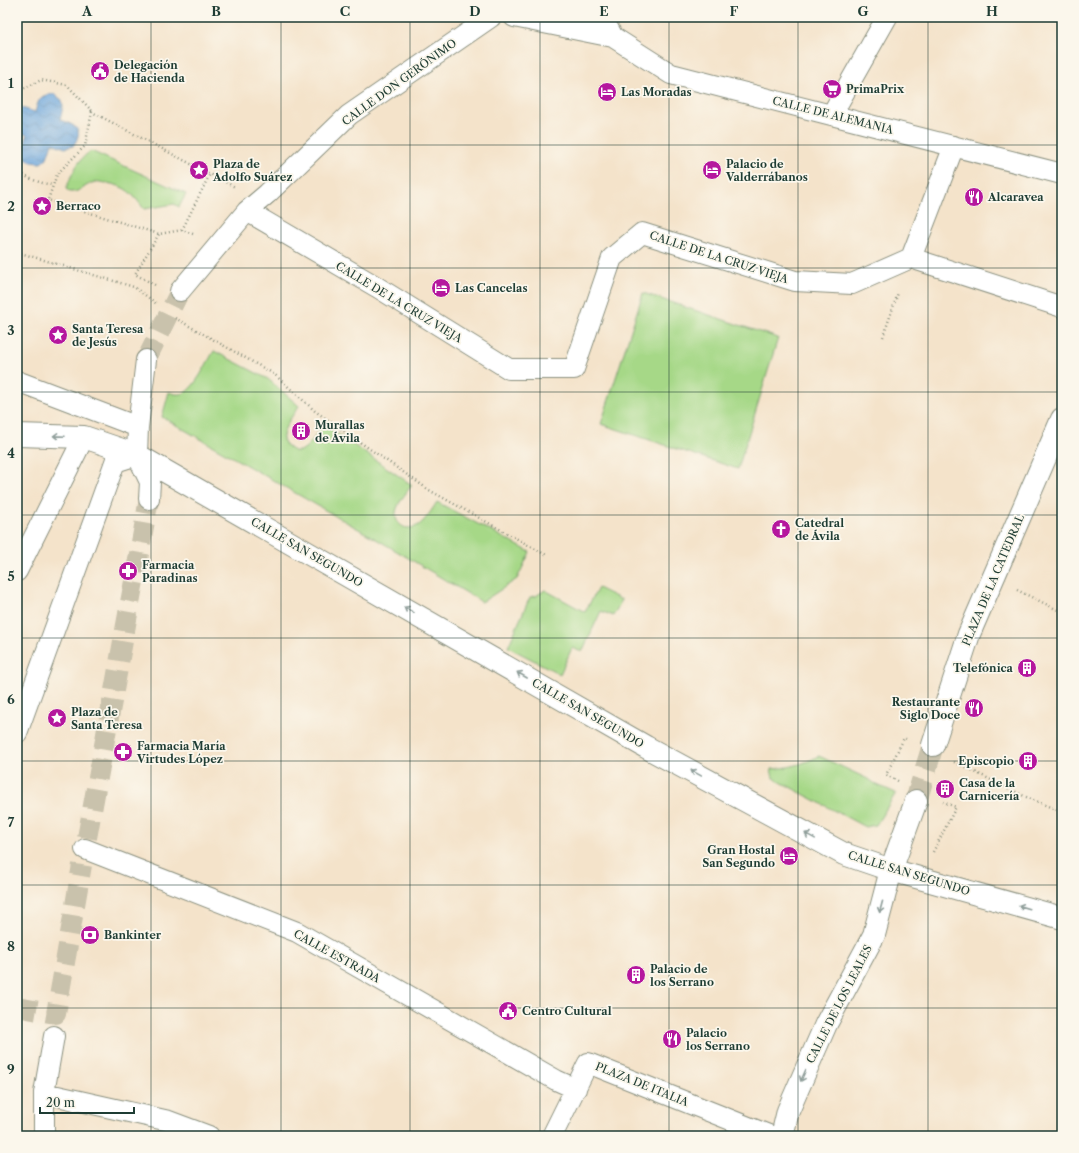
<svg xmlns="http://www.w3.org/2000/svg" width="1079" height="1153" viewBox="0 0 1079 1153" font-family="'Libre Caslon Text',serif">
<defs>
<pattern id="water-waves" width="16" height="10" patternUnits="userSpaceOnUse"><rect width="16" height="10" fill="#6ca5db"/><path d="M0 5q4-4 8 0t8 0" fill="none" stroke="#5888b2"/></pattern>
</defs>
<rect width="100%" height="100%" fill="#fbf7ec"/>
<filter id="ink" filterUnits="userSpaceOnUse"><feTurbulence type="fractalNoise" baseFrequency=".025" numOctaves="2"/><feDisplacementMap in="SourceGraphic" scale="8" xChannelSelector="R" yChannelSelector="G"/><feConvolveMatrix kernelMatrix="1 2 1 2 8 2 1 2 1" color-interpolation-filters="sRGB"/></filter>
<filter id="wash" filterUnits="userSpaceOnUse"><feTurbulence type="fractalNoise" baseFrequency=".012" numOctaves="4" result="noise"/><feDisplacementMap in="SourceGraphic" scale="16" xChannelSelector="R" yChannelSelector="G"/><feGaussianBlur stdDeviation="0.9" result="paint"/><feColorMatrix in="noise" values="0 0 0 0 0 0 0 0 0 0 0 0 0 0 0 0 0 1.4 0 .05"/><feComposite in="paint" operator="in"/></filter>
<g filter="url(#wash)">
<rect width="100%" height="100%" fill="#f4e3ca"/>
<path fill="#a6d887" stroke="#628a5e" d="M91 151 186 194 179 207 174 204 144 209C133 194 126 186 107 183 104 183 99 181 95 182 86 184 80 193 70 192L66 189C72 174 77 160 91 151Z
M643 293 778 338 738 469 601 424Z
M214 351 268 379 299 406C294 414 284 426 283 436 282 440 285 444 288 447 303 462 316 434 323 424L412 485C405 495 386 515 402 526 406 529 413 528 417 526 424 523 433 508 437 502L530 552 517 579 482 602 383 543 162 417 169 392C174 394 179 395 184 393 196 387 207 362 214 351Z
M598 588 622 600 613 616 601 611 582 652 572 648 560 674 508 647 530 597 536 596 545 590 585 612Z
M819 756 870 780 877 785 896 793 876 825 865 827 773 778 771 769C789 768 803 764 819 756Z"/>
<path fill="url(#water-waves)" stroke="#467188" d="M54 94 62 100 63 107 60 120C75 125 85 129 73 146L65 148 52 143 47 158 41 163C20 163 23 152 27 135L17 132V109L22 108 35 112C39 99 39 95 54 94Z"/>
</g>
<g filter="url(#ink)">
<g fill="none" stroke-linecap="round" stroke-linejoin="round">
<path stroke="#c9c2ac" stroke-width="20" stroke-dasharray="20 10" stroke-linecap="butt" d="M146 360 180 291
M87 838 149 499
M17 1007 56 1014 82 865"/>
<path stroke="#c9c2ac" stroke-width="22" stroke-dasharray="22 11" stroke-linecap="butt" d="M916 801 933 745"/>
<defs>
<path id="pedestrian" d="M514 17 613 37 671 74 1062 174
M602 17 613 37
M832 114 887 17
M247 211 377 287 509 369H574L612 258 642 233 795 281 852 284 911 258 954 146
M911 258 1062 307
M180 291 247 211 267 194 349 115 491 17
M146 360 138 427 137 455 150 482 149 499
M17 381 138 427
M17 571 84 437
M17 733 115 462 137 455
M85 849 297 932 556 1080 576 1089
M44 1093 169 1121 209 1136
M44 1136V1093L54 1036
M552 1136 588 1063 771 1136"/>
<path id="minor" d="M933 745 969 634 1062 419
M782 1136 788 1111 826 1024 874 935 891 870 916 801"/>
<path id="tertiary" d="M17 435 84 437 137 455 646 747 844 854 891 870 1062 918"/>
</defs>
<use href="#pedestrian" stroke="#8a907f" stroke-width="22"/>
<use href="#minor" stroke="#8a907f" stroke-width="24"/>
<use href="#tertiary" stroke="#8a907f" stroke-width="24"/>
<path stroke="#8a907f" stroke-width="2.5" stroke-dasharray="1 3" stroke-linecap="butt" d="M17 92 41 80 67 85 93 112
M17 170C27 179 40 183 53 185
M182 230 210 174
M193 234 182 230 159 234 48 200 57 174 85 146 92 112 235 187
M17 252 134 287 157 304
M155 285 135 274 159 234
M175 318 274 374 315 411 429 490 548 556
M883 337 898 293
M1017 590 1062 612
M954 762 1024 796 1062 812
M898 781 886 775 904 738 906 739
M933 852 956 807 943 802"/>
<use href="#pedestrian" stroke="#fff" stroke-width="20"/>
<use href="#minor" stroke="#fff" stroke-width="22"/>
<use href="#tertiary" stroke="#fff" stroke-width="22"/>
</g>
<defs><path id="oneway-shaft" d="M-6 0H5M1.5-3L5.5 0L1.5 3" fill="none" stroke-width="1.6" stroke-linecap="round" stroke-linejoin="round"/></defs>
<g stroke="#8f9e9a">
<use href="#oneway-shaft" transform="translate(59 436) rotate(-178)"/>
<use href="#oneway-shaft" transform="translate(409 610) rotate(-150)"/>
<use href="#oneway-shaft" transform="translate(522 675) rotate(-150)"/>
<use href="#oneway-shaft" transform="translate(696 773) rotate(-151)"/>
<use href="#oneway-shaft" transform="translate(810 836) rotate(-151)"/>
<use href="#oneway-shaft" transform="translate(881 907) rotate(105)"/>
<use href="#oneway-shaft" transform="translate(1024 907) rotate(-164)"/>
<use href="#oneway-shaft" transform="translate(803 1076) rotate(114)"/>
</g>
</g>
<path fill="none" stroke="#1f3d34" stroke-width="1" stroke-opacity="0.55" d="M151 17V1136M281 17V1136M410 17V1136M540 17V1136M669 17V1136M798 17V1136M928 17V1136M17 145H1062M17 268H1062M17 392H1062M17 515H1062M17 638H1062M17 761H1062M17 885H1062M17 1008H1062"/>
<defs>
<symbol id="civic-disc" viewBox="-11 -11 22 22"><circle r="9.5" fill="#b5179e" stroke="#fbf7ec"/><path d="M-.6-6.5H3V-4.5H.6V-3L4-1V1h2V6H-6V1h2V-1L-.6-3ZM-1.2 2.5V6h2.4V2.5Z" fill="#fff"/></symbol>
<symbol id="supermarket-disc" viewBox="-11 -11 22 22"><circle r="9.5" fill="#b5179e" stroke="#fbf7ec"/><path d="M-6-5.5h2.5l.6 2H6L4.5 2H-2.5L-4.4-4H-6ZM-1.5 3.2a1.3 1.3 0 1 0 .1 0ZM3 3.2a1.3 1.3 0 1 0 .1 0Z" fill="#fff"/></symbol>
<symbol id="hotel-disc" viewBox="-11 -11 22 22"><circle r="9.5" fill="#b5179e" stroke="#fbf7ec"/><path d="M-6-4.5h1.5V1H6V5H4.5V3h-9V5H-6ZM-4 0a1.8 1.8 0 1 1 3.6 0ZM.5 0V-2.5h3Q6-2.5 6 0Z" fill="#fff"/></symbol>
<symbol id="sight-disc" viewBox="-11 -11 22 22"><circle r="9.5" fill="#b5179e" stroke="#fbf7ec"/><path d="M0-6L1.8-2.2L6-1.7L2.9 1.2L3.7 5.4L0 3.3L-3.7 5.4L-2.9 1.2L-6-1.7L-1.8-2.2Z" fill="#fff"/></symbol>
<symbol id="restaurant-disc" viewBox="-11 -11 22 22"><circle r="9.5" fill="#b5179e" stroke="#fbf7ec"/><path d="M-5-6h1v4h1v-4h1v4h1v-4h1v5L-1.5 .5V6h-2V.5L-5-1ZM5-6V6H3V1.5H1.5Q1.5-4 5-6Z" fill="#fff"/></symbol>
<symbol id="building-disc" viewBox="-11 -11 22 22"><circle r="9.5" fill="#b5179e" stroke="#fbf7ec"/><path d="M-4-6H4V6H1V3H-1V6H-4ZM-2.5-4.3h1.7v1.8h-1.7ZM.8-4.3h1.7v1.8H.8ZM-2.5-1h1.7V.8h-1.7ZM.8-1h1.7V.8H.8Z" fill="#fff"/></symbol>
<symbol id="church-disc" viewBox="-11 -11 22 22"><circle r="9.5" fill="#b5179e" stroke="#fbf7ec"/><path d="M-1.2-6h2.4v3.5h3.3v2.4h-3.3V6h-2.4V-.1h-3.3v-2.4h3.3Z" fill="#fff"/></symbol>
<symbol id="pharmacy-disc" viewBox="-11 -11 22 22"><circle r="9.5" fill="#b5179e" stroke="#fbf7ec"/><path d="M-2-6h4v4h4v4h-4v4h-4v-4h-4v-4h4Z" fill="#fff"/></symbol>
<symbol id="bank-disc" viewBox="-11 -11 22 22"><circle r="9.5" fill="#b5179e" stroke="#fbf7ec"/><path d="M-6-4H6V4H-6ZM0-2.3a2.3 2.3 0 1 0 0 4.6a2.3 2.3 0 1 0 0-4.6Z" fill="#fff"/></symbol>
</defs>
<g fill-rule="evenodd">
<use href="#civic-disc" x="89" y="60" width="22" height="22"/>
<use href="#supermarket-disc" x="821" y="78" width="22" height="22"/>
<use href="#hotel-disc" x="596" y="81" width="22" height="22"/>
<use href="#sight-disc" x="188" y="159" width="22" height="22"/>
<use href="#hotel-disc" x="701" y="159" width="22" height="22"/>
<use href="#restaurant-disc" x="963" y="186" width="22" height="22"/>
<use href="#sight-disc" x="31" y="195" width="22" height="22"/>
<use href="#hotel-disc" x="430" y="277" width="22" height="22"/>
<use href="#sight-disc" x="47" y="324" width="22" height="22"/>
<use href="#building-disc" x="290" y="420" width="22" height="22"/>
<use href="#church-disc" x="770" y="518" width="22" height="22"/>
<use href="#pharmacy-disc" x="117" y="560" width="22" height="22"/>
<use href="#building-disc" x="1016" y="657" width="22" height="22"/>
<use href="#restaurant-disc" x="963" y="697" width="22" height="22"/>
<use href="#sight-disc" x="46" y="707" width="22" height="22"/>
<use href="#pharmacy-disc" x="112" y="741" width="22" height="22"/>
<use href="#building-disc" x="1017" y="750" width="22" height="22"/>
<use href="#building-disc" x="934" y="778" width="22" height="22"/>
<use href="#hotel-disc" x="778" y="845" width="22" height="22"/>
<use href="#bank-disc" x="79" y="924" width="22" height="22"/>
<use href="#building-disc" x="625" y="964" width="22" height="22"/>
<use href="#civic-disc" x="497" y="1000" width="22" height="22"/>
<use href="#restaurant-disc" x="661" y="1028" width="22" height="22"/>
</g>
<g text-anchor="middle" stroke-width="3.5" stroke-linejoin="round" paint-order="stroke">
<g font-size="11" font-weight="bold" fill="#1f3d34" stroke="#fbf7ec" text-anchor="start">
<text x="114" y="69">Delegación<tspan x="114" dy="13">de Hacienda</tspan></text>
<text x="846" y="93">PrimaPrix</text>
<text x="621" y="96">Las Moradas</text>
<text x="213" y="168">Plaza de<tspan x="213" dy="13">Adolfo Suárez</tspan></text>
<text x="726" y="168">Palacio de<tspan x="726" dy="13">Valderrábanos</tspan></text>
<text x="988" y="201">Alcaravea</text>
<text x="56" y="210">Berraco</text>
<text x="455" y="292">Las Cancelas</text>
<text x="72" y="333">Santa Teresa<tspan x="72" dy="13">de Jesús</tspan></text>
<text x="315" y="429">Murallas<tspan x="315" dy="13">de Ávila</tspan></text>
<text x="795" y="527">Catedral<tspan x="795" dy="13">de Ávila</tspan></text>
<text x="142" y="569">Farmacia<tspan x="142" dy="13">Paradinas</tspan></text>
<text x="1013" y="672" text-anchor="end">Telefónica</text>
<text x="960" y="706" text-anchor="end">Restaurante<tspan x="960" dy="13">Siglo Doce</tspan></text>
<text x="71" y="716">Plaza de<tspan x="71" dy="13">Santa Teresa</tspan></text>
<text x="137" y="750">Farmacia María<tspan x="137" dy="13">Virtudes López</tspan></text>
<text x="1014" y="765" text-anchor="end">Episcopio</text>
<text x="959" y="787">Casa de la<tspan x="959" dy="13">Carnicería</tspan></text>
<text x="775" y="854" text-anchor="end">Gran Hostal<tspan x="775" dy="13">San Segundo</tspan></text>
<text x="104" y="939">Bankinter</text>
<text x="650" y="973">Palacio de<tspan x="650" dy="13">los Serrano</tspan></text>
<text x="522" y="1015">Centro Cultural</text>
<text x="686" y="1037">Palacio<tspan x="686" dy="13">los Serrano</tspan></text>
</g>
<g font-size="11" fill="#1f3d34" stroke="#fbf7ec">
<text transform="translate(399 82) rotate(-36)" y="4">CALLE DON GERÓNIMO</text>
<text transform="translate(833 115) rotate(14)" y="4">CALLE DE ALEMANIA</text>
<text transform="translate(719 257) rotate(18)" y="4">CALLE DE LA CRUZ VIEJA</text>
<text transform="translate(399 302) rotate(31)" y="4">CALLE DE LA CRUZ VIEJA</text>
<text transform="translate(307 552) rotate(30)" y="4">CALLE SAN SEGUNDO</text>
<text transform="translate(993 580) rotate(-67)" y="4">PLAZA DE LA CATEDRAL</text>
<text transform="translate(588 713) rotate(30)" y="4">CALLE SAN SEGUNDO</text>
<text transform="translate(909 873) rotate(17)" y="4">CALLE SAN SEGUNDO</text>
<text transform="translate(337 956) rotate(29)" y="4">CALLE ESTRADA</text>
<text transform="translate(839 1004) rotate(-63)" y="4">CALLE DE LOS LEALES</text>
<text transform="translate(642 1084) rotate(22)" y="4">PLAZA DE ITALIA</text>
</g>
</g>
<rect width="1079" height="1153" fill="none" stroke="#fbf7ec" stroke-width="44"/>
<path d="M40 1107v6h94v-6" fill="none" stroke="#1f3d34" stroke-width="2"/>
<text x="46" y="1107" font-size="12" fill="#1f3d34" stroke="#fbf7ec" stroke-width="3" paint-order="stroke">20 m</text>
<rect x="22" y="22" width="1035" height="1109" fill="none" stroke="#1f3d34" stroke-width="1.5"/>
<g font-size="13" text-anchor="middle" font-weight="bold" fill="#1f3d34">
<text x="87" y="16">A</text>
<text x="216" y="16">B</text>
<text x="345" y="16">C</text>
<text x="475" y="16">D</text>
<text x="604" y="16">E</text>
<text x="734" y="16">F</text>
<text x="863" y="16">G</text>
<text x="992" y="16">H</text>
<text x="11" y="88">1</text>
<text x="11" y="211">2</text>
<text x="11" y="335">3</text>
<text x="11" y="458">4</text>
<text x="11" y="581">5</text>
<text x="11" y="704">6</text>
<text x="11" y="827">7</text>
<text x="11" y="951">8</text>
<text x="11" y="1074">9</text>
</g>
</svg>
